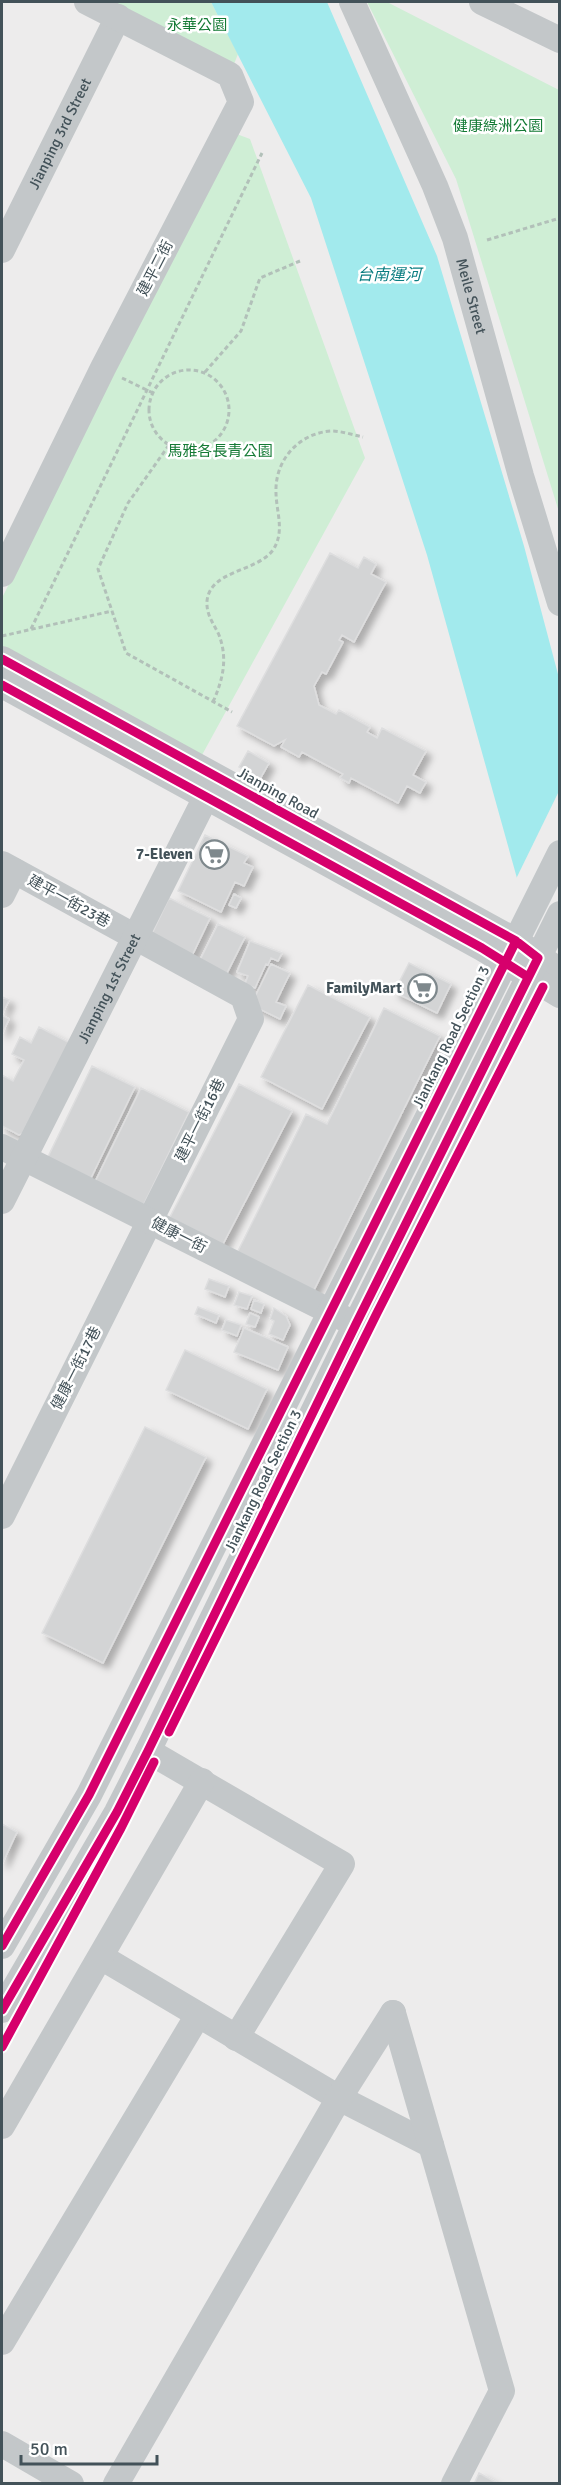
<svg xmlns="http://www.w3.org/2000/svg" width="561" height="2485" viewBox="0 0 561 2485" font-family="Signika,'Noto Sans TC',sans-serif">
<defs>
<filter id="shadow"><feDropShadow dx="5.5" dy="5.5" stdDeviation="3" flood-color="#0004"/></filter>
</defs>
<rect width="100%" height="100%" fill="#edecec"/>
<path fill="#cfeed5" d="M99 2H211L238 54 232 69Z
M367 2H387L559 90V512L456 179Z
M234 133 250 139 365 458 202 755 2 648V598Z"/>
<path fill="#a2eaed" d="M211 2H327L437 256 524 546 559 678V982L520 889 427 555 311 198Z"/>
<path fill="#edecec" d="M559 791 560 964 553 965 515 881Z"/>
<path fill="#d3d4d5" stroke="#dededf" stroke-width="1.5" filter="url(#shadow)" d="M330 553 358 568 364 557 376 564 371 574 386 582 354 642 342 635 339 640 343 642 326 674 322 672 314 686 319 705 336 714 339 710 370 727 367 732 377 738 382 728 426 751 413 775 426 782 420 793 407 786 398 803 351 778 349 783 340 778 343 774 302 752 299 757 281 747 285 740 274 746 237 726Z
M248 751 269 763 260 779 239 767Z
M205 835 248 856 244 863 253 867 244 886 235 882 221 912 178 891Z
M234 894 241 898 236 908 229 905Z
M169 898 210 918 190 960 149 940Z
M218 924 245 937 226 975 199 962Z
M250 941 282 953 278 961 271 958 268 965 266 964 255 988 245 984 248 976 237 972Z
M409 963 451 984 437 1013 394 992Z
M271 964 290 973 276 1002 286 1006 280 1019 251 1005Z
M308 985 370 1017 322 1109 261 1077Z
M2 997 9 1000 2 1015Z
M384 1008 440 1036 313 1292 237 1253 306 1114 327 1124Z
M2 1015 9 1019 2 1034Z
M39 1027 70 1043 26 1132 19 1135 2 1126V1075L13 1081 24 1060 12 1054 20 1037 31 1043Z
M92 1066 135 1087 89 1182 46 1161Z
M239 1084 292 1111 222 1246 169 1219Z
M141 1088 189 1112 142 1208 94 1184Z
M209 1279 229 1286 225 1297 205 1289Z
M239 1292 252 1296 247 1309 234 1305Z
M254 1300 264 1304 261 1313 251 1309Z
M198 1307 219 1315 216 1323 195 1314Z
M274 1308 286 1316 290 1325 283 1340 269 1334 274 1321 270 1319Z
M250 1313 259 1317 255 1327 246 1324Z
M226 1320 241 1325 237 1336 222 1330Z
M244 1328 288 1347 278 1370 234 1352Z
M185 1350 267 1389 248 1429 166 1390Z
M145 1427 206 1457 103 1663 42 1633Z
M2 1824 17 1832 2 1864Z
M479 2473 499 2484H474Z"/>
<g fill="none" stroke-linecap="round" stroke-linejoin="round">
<path stroke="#b2c0b9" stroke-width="3" stroke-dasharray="4.5 3" stroke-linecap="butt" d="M487 240 560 218
M149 410a40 40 0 1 1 80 0a40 40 0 1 1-80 0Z
M205 372 241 331 260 278 300 261
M122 378 153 393
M169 445 128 503 98 569 126 653 232 712
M31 629 262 153
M2 636 112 611
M213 702C223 679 228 659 219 635 214 624 206 615 207 601 210 570 257 572 273 550 286 530 275 510 276 488 277 457 301 433 331 431 342 431 353 435 363 437"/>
<g stroke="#c3c7c9" stroke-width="26">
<path id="s1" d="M352 2 435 186 455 238 521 476 560 603"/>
<path d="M482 2 560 40"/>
<path id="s2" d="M2 250 118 17"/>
<path d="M2 574 103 368 241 102 230 75 87 2"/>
<path d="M2 659 516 941 560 971"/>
<path d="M2 685 482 948 560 995"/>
<path d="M2 864 243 996 251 1019 2 1516"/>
<path d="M2 895 14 871"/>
<path d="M2 1147 345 1319"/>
<path id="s3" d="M2 1201 214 781"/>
<path d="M148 1751 342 1864 236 2038"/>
<path d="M2 1946 89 1795 560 853"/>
<path d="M101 1957 339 2098 431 2145"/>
<path d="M2 2010 117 1812 148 1751 356 1324 560 914"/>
<path d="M393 2013 502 2391 454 2484"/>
<path d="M2 2126 202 1781"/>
<path d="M2 2342 198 2015"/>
<path d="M2 2444 71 2484"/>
<path d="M116 2484 339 2098 393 2013"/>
</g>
<defs>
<path id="cycleway" d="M2 659 516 941 538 958 356 1324 148 1751 117 1812 2 2010
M2 685 482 948 528 977
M169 1732 377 1313 543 987
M2 1946 89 1795 516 941
M2 2047 121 1828 154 1762"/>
</defs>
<use href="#cycleway" stroke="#fff" stroke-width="13"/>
<use href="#cycleway" stroke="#d6006c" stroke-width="9"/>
</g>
<defs>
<symbol id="supermarket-ring" viewBox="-11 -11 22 22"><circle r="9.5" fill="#fff" stroke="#7e888c" stroke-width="1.5"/><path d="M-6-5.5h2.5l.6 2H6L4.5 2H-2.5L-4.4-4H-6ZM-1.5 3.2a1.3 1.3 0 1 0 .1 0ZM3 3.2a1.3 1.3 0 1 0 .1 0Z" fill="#7e888c"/></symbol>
</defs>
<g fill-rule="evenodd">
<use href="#supermarket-ring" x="198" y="838" width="33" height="33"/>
<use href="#supermarket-ring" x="406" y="972" width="33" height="33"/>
</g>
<g text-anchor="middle" stroke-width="5" stroke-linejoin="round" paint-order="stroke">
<g font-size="15" fill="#147a35" stroke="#fff">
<text x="197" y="30">永華公園</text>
<text x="498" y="131">健康綠洲公園</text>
<text x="220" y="456">馬雅各長青公園</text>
</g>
<g font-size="15" fill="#435259" stroke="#fff">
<text dy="5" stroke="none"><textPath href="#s2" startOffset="130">Jianping 3rd Street</textPath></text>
<text transform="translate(155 268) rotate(-63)" y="5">建平二街</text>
<text dy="5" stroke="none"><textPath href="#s1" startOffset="318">Meile Street</textPath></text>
<text transform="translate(278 793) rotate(29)" y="5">Jianping Road</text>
<text transform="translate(69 901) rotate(29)" y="5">建平一街23巷</text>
<text dy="5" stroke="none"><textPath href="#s3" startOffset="238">Jianping 1st Street</textPath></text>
<text transform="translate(451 1037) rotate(-64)" y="5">Jiankang Road Section 3</text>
<text transform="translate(200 1120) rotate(-63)" y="5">建平一街16巷</text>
<text transform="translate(179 1235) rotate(27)" y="5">健康一街</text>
<text transform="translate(76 1368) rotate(-63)" y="5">健康一街17巷</text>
<text transform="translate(263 1481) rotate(-64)" y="5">Jiankang Road Section 3</text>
</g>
<g font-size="15" font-weight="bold" fill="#435259" stroke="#fff" text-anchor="end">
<text x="193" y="859">7-Eleven</text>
<text x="402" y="993">FamilyMart</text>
</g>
<g font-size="16" font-style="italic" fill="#0b7d81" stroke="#fff">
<text x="389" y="280">台南運河</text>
</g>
</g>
<rect width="561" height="2485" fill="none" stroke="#435259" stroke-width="6"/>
<path d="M21 2455v9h136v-9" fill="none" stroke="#435259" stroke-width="3"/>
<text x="30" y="2455" font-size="18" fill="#435259" stroke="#ffffff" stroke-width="4.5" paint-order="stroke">50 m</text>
</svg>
